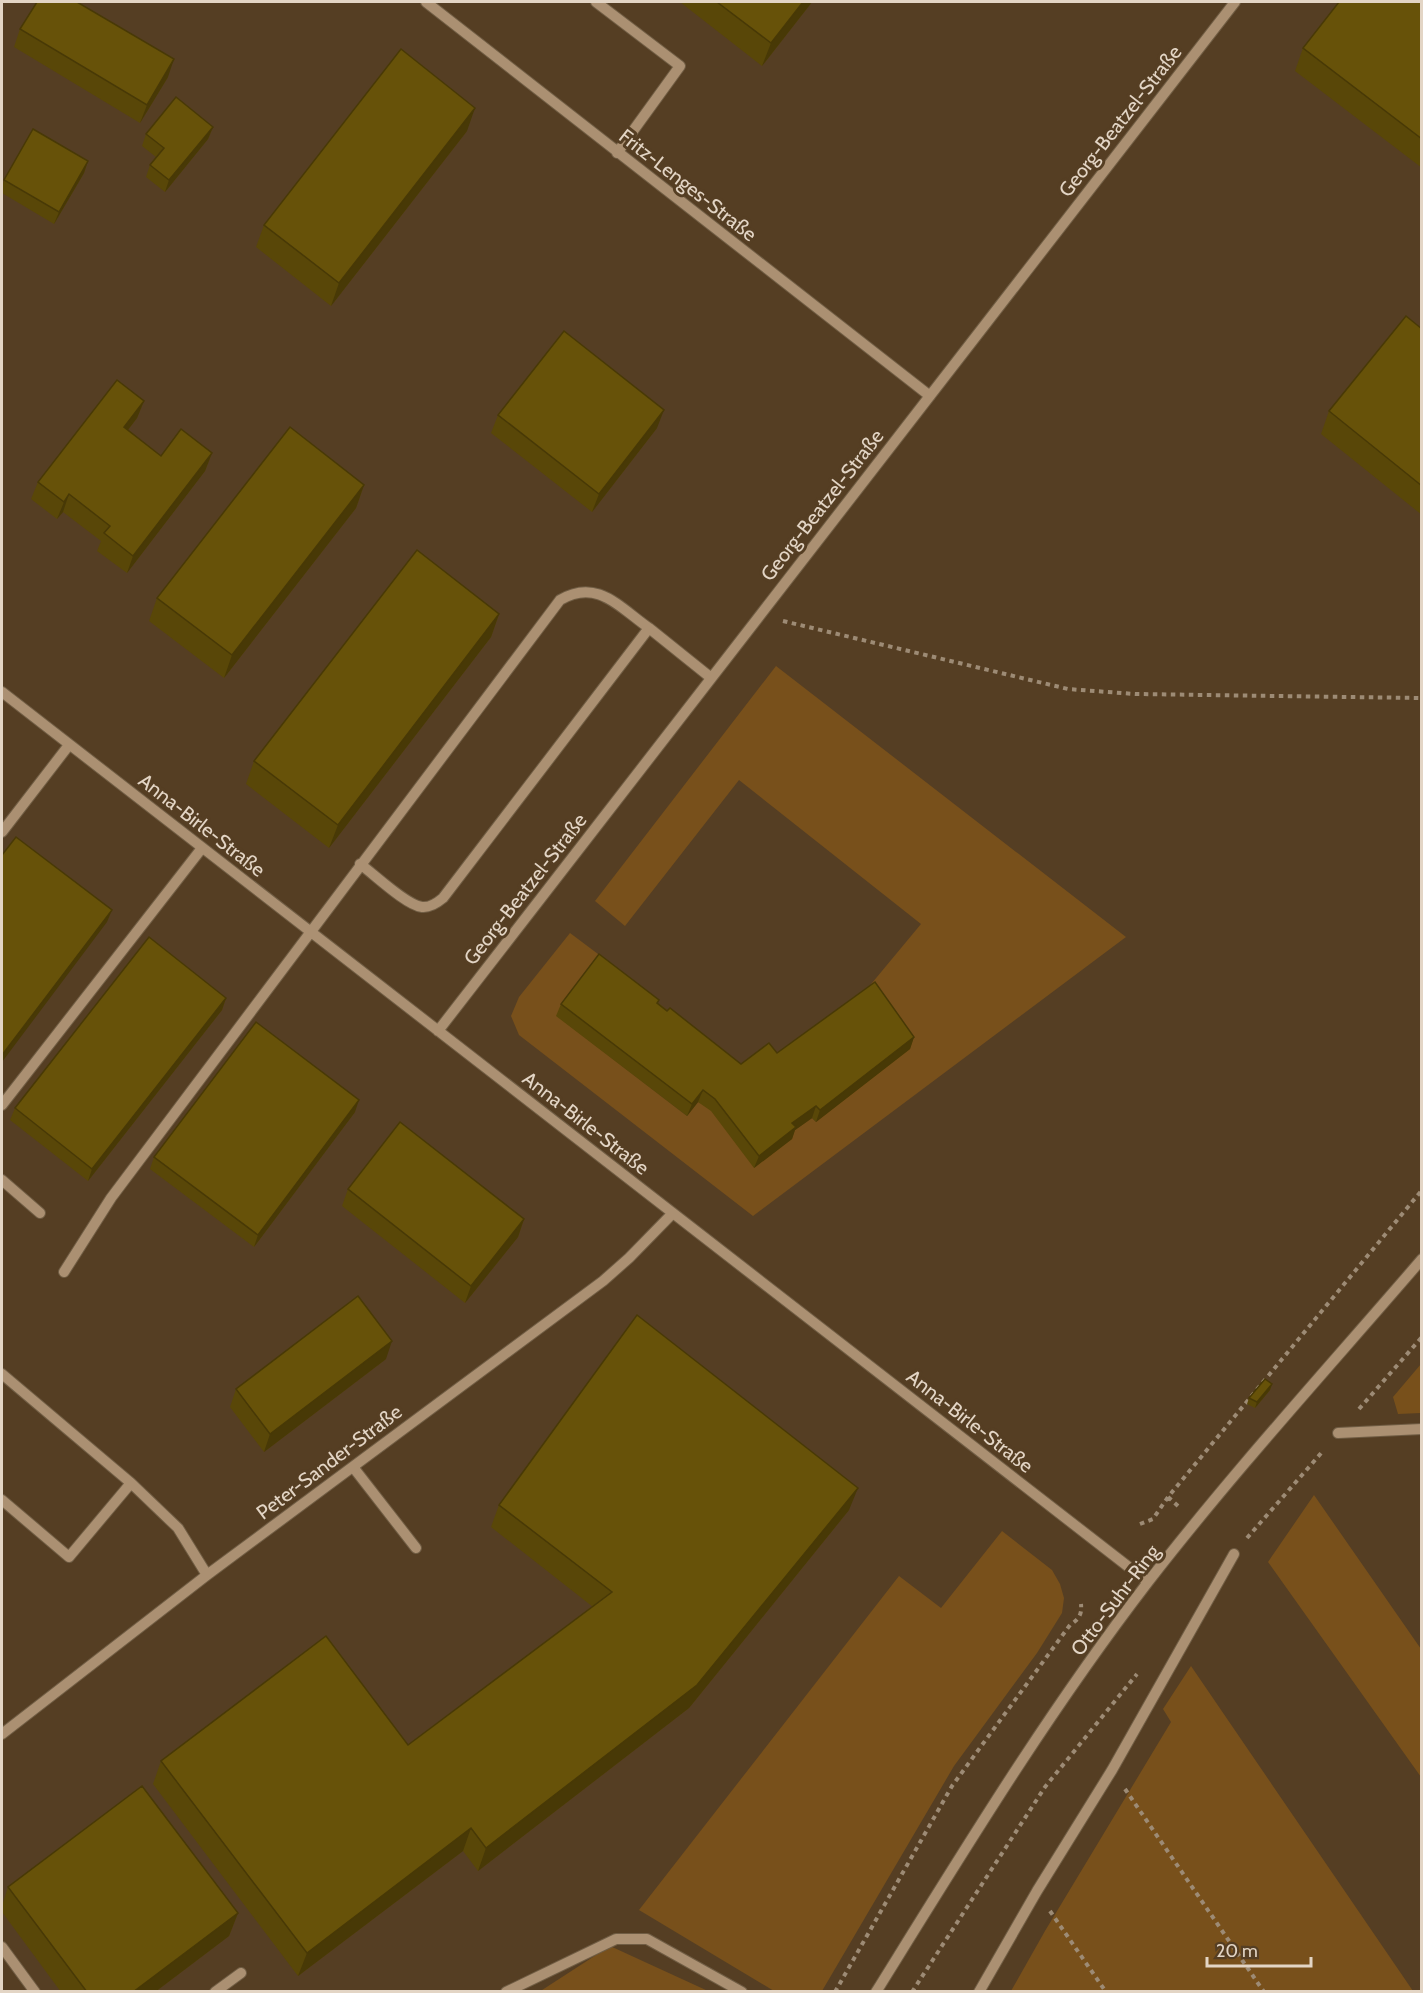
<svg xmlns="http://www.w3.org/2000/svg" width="1423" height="1993" viewBox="0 0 1423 1993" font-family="Cabin,sans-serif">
<rect width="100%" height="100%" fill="#553e23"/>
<path fill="#78501b" d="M776 666 1126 937 753 1216 519 1035 511 1016 519 997 570 933 602 957 557 1016 687 1116 698 1102 788 1135 812 1118 816 1122 867 989 921 924 739 780 625 926 595 901Z
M1421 1364V1413L1398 1414 1393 1397Z
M1314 1495 1421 1649V1777L1268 1562Z
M1002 1531 1052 1570 1060 1584 1064 1598 1062 1613 1037 1653 954 1766 822 1991H774L639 1910 899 1576 941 1608Z
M1191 1666 1413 1991H1011L1045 1931 1171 1722 1163 1709Z
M610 1946 708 1991 539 1992Z"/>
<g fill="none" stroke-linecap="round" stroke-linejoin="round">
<defs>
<path id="minor" d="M426 2 930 396
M596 2 680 66 617 153
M649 628 710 677
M2 692 1148 1582
M2 832 69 745
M438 1031 1235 2
M2 1105 202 848
M2 1180 40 1213
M64 1272 111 1198 560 600C597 578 619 607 649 628L443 898C437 903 430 908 422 907 406 905 374 874 360 864
M2 1374 131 1483 178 1528 207 1575
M1338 1433 1422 1429
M353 1467 416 1548
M2 1500 69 1557 131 1483
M2 1734 207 1575 603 1281 629 1258 673 1213
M2 1947 35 1992
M215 1992 241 1973
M506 1992 616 1939H647L742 1992
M876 1992C963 1852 1048 1712 1148 1582 1234 1471 1330 1366 1422 1259
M979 1992 1037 1891 1112 1770 1234 1554"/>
</defs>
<use href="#minor" stroke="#705d44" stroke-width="12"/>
<path stroke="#9d8b75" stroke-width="4" stroke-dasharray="4.5 4.5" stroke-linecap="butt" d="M783 621 1068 689 1135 694 1422 698
M1359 1409 1422 1337
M1168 1497 1178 1506
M1140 1524 1153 1519 1168 1497 1422 1190
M1247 1538 1323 1451
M1125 1789 1264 1992
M1050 1911 1106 1992
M835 1992 952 1786 1070 1625C1079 1619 1082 1615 1081 1604
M912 1992 1045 1787 1137 1674"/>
<use href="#minor" stroke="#ab9072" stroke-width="10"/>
</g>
<path fill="#594708" d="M680 2H812L762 66Z
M1422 2V168L1295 71 1303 48Z
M20 29 168 77 140 123 14 47Z
M213 127 208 139 165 192 146 177 150 165 156 157 142 146 146 134Z
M467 131 331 306 256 247 264 225Z
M88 161 84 173 54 224 2 193V187L4 180Z
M1422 329V515L1321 434 1329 411Z
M144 401 137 418 128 430 161 456 212 453 205 471 127 573 97 551 101 541 63 512 57 519 31 499 38 482Z
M498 415 657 428 592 512 491 433Z
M364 485 356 508 224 678 149 621 157 598Z
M499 614 491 637 329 848 246 784 254 761Z
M226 998 222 1010 88 1181 10 1120 15 1108Z
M659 1000 658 1003 741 1064 777 1053 914 1037 910 1049 816 1122 812 1118 795 1130 792 1139 754 1168 711 1111 698 1102 687 1116 556 1016 561 1004Z
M355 1112 254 1247 150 1169 154 1157Z
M348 1189 524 1219 518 1237 465 1303 342 1206Z
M386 1359 264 1452 230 1407 236 1389Z
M1272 1384 1270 1390 1255 1408 1247 1404 1249 1398Z
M499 1505 849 1510 689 1708 478 1871 463 1851 298 1976 153 1784 161 1761 408 1745 593 1607 491 1527Z
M8 1887 238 1913 229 1936 155 1992H61L2 1912V1906Z"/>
<path fill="#483906" d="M803 2H812L762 66 771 43Z
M174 59 168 77 140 123 147 105Z
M475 108 467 131 331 306 339 283Z
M213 127 208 139 165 192 169 180Z
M88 161 84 173 54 224 59 212Z
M144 401 137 418 117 444 124 427Z
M664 410 657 428 592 512 599 494Z
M212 453 205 471 127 573 133 556Z
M364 485 356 508 224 678 232 655Z
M69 494 63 512 57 519 64 502Z
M499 614 491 637 329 848 338 825Z
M112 910 107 922 2 1062V1055Z
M226 998 222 1010 88 1181 92 1169Z
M914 1037 910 1049 816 1122 820 1110Z
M703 1090 698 1102 687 1116 692 1104Z
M359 1100 355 1112 254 1247 258 1235Z
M816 1106 812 1118 795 1130 792 1139 754 1168 759 1156 792 1123Z
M524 1219 518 1237 465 1303 471 1286Z
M392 1341 386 1359 264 1452 270 1434Z
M1272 1384 1270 1390 1255 1408 1257 1402Z
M858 1488 849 1510 689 1708 478 1871 486 1848Z
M471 1828 463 1851 298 1976 307 1953Z
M238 1913 229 1936 155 1992H133Z"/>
<path fill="#675209" stroke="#483906" stroke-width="1.5" d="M37 2H77L174 59 147 105 20 29Z
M717 2H803L771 43Z
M1339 2H1422V139L1303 48Z
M401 49 475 108 339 283 264 225Z
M176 97 213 127 169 180 150 165 164 148 146 134Z
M33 129 88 161 59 212 4 180Z
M1406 316 1422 329V486L1329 411Z
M564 331 664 410 599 494 498 415Z
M117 380 144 401 124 427 161 456 181 429 212 453 133 556 104 533 110 526 69 494 64 502 38 482Z
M290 427 364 485 232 655 157 598Z
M417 550 499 614 338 825 254 761Z
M16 837 112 910 2 1055V855Z
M149 937 226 998 92 1169 15 1108Z
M599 954 659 1000 657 1003 667 1011 670 1008 741 1064 769 1043 777 1053 875 982 914 1037 820 1110 816 1106 792 1123 796 1127 759 1156 715 1099 703 1090 692 1104 561 1004Z
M256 1022 359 1100 258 1235 154 1157Z
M400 1122 524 1219 471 1286 348 1189Z
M358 1296 392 1341 270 1434 236 1389Z
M637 1315 858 1488 697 1685 486 1848 471 1828 307 1953 161 1761 326 1636 408 1745 612 1592 499 1505Z
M1265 1379 1272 1384 1257 1402 1249 1398Z
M142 1786 238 1913 133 1992H87L8 1887Z"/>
<g text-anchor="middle" stroke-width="6" stroke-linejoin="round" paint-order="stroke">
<g font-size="20" fill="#e3d5c5" stroke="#553e23">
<text transform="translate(1120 121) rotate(-52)" y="7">Georg-Beatzel-Straße</text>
<text transform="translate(688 185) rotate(38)" y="7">Fritz-Lenges-Straße</text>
<text transform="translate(822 505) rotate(-52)" y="7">Georg-Beatzel-Straße</text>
<text transform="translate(202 825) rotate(38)" y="7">Anna-Birle-Straße</text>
<text transform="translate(525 889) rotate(-52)" y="7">Georg-Beatzel-Straße</text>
<text transform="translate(586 1123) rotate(38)" y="7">Anna-Birle-Straße</text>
<text transform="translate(970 1421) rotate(38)" y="7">Anna-Birle-Straße</text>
<text transform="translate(329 1462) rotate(-37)" y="7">Peter-Sander-Straße</text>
<text transform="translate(1115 1600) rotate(-53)" y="7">Otto-Suhr-Ring</text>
</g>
</g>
<rect width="1423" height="1993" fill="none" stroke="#e3d5c5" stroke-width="6"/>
<path d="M1207 1957v9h104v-9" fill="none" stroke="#e3d5c5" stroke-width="3"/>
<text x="1216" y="1957" font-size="18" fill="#e3d5c5" stroke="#553e23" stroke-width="4.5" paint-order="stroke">20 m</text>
</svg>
